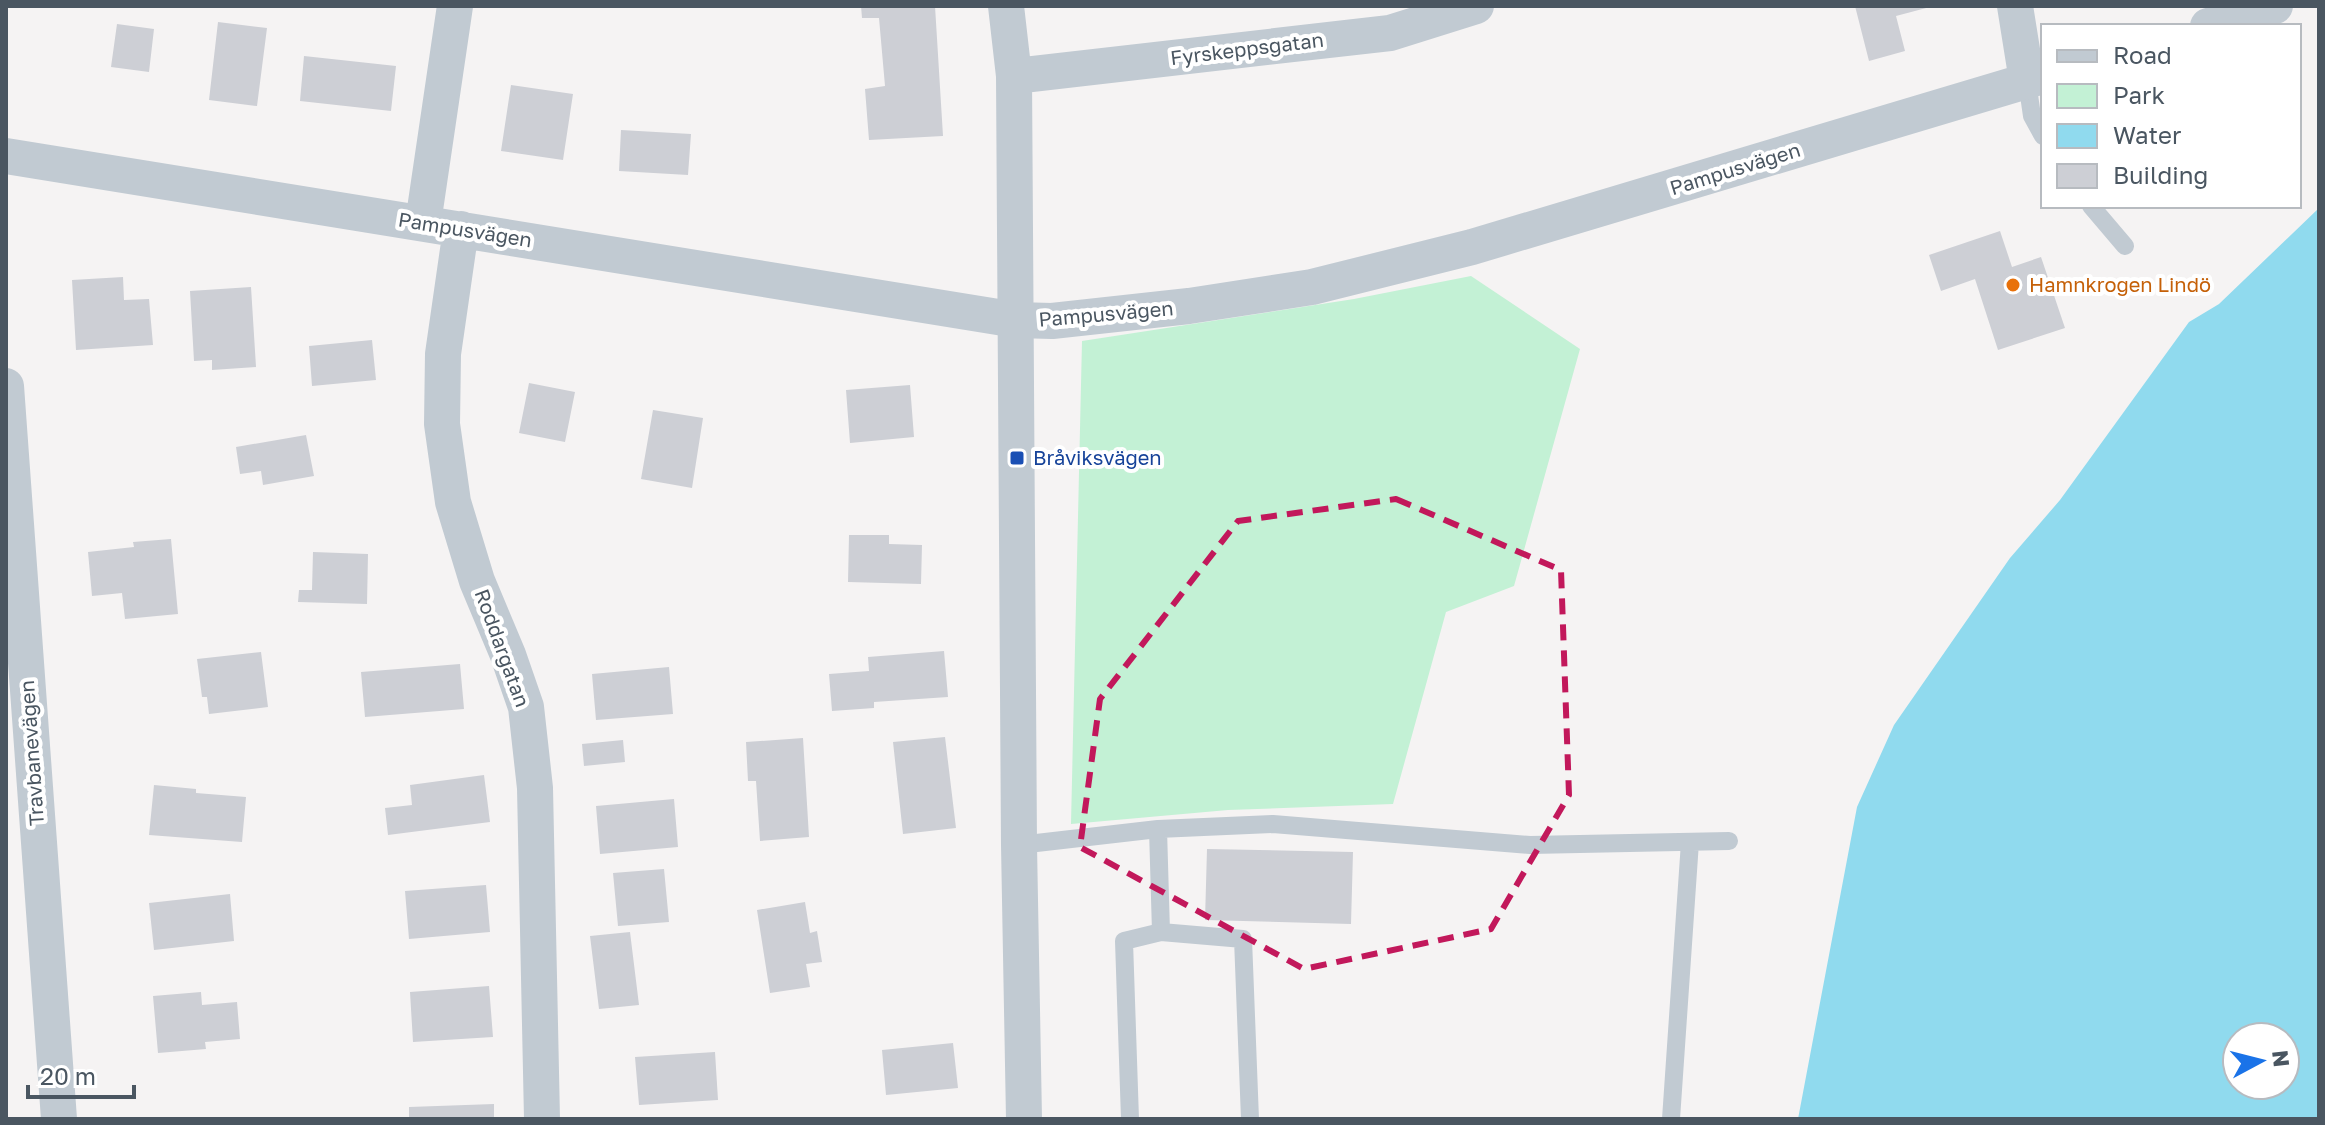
<svg xmlns="http://www.w3.org/2000/svg" width="2325" height="1125" viewBox="0 0 2325 1125" font-family="'Golos Text',sans-serif">
<rect width="100%" height="100%" fill="#f5f3f3"/>
<path fill="#c3f1d5" d="M1471 276 1580 349 1514 586 1446 612 1393 804 1228 810 1071 824 1082 341 1354 299Z"/>
<path fill="#90daee" fill-rule="evenodd" d="M2319 208V1119H1798L1857 807 1894 725 2010 558 2060 500 2189 322 2219 304ZM2237 1037H2285V1085H2237Z"/>
<path fill="#cdcfd5" d="M861 6H935L943 136 869 140 865 89 885 86 879 18H862Z
M1855 6H1929L1930 7 1896 16 1905 51 1869 61Z
M218 22 267 28 257 106 209 100Z
M117 24 154 29 149 72 111 67Z
M304 56 396 66 391 111 300 101Z
M511 85 573 94 563 160 501 151Z
M621 130 691 134 688 175 619 171Z
M2000 231 2012 267 2041 257 2065 328 1998 350 1975 279 1941 291 1929 255Z
M123 277 124 300 149 299 153 345 76 350 72 280Z
M251 287 256 367 212 370V360L194 361 190 291Z
M372 340 376 380 312 386 309 346Z
M529 383 575 392 565 442 519 433Z
M910 385 914 437 850 443 846 390Z
M653 410 703 418 692 488 641 479Z
M306 435 314 476 263 485 261 471 240 474 236 447Z
M849 535H889V544L922 545 921 584 848 582Z
M171 539 178 614 125 619 122 593 92 596 88 552 134 547 133 542Z
M313 552 368 554 367 604 298 602 299 590H312Z
M944 651 948 697 874 702V708L832 711 829 674 869 671 868 657Z
M261 652 268 707 209 714 207 697H202L197 659Z
M460 664 464 709 365 717 361 672Z
M669 667 673 714 596 720 592 674Z
M945 737 956 828 903 834 893 742Z
M803 738 809 837 760 841 756 781H748L746 742Z
M623 740 625 762 584 766 582 744Z
M484 775 490 822 388 835 385 808 412 805 410 785Z
M154 785 196 789V793L246 797 242 842 149 835Z
M674 799 678 847 600 854 596 806Z
M1207 849 1353 852 1351 924 1205 920Z
M664 869 669 922 618 926 613 873Z
M486 885 490 932 409 939 405 891Z
M230 894 234 941 154 950 149 903Z
M805 902 810 933 817 931 822 962 806 964 810 987 770 993 757 910Z
M630 932 639 1005 599 1009 590 936Z
M489 986 493 1037 413 1042 410 992Z
M201 992 202 1005 237 1002 240 1039 205 1042 206 1049 158 1053 153 996Z
M953 1043 958 1088 886 1095 882 1050Z
M715 1052 718 1100 639 1105 635 1057Z
M494 1104V1119H409V1107Z"/>
<g fill="none" stroke-linecap="round" stroke-linejoin="round">
<path stroke="#c1cad2" stroke-width="18" d="M2027 81 2032 116 2043 136
M2091 206 2125 246
M1158 829 1161 932
M1019 845 1158 829 1273 824 1530 845 1729 841
M1130 1119 1124 941 1161 932 1243 939 1250 1119
M1671 1119 1690 842"/>
<path stroke="#c1cad2" stroke-width="36" d="M1006 6 1014 76 1019 845 1024 1119
M2015 6 2027 81
M2208 26 2275 6
M1014 76 1390 33 1476 6
M6 156 1016 320 1052 321 1189 306 1312 287 1472 247 2043 76
M423 223 455 6
M461 229 443 354 442 424 453 502 477 581 508 655 526 707 535 788 542 1119
M6 386 59 1119"/>
</g>
<path fill="none" stroke="#c2185b" stroke-width="6" stroke-dasharray="16 10" stroke-linejoin="round" d="M1396 499 1561 570 1569 795 1491 929 1304 969 1080 847 1100 699 1238 521Z"/>
<circle fill="#e8710a" stroke="#fff" stroke-width="3" cx="2013" cy="285" r="8"/>
<rect fill="#1a4fb4" stroke="#fff" stroke-width="3" x="1009" y="450" width="16" height="16" rx="4"/>
<g text-anchor="middle" stroke-width="8" stroke-linejoin="round" paint-order="stroke">
<g font-size="20" fill="#4a5661" stroke="#fff">
<text transform="translate(1247 49) rotate(-7)" y="7">Fyrskeppsgatan</text>
<text transform="translate(1735 169) rotate(-17)" y="7">Pampusvägen</text>
<text transform="translate(465 230) rotate(9)" y="7">Pampusvägen</text>
<text transform="translate(1106 314) rotate(-5)" y="7">Pampusvägen</text>
<text transform="translate(502 648) rotate(70)" y="7">Roddargatan</text>
<text transform="translate(32 753) rotate(-94)" y="7">Travbanevägen</text>
</g>
<g font-size="20" fill="#c56008" stroke="#fff" text-anchor="start">
<text x="2029" y="292">Hamnkrogen Lindö</text>
</g>
<g font-size="20" fill="#164399" stroke="#fff" text-anchor="start">
<text x="1033" y="465">Bråviksvägen</text>
</g>
</g>
<rect width="2325" height="1125" fill="none" stroke="#4a5661" stroke-width="16"/>
<rect x="2041" y="24" width="260" height="184" fill="#ffffff" stroke="#b7bbc0" stroke-width="2"/>
<rect x="2057" y="50" width="40" height="12" fill="#c1cad2" stroke="#b7bbc0" stroke-width="2"/>
<text x="2113" y="64" font-size="24" fill="#4a5661">Road</text>
<rect x="2057" y="84" width="40" height="24" fill="#c3f1d5" stroke="#b7bbc0" stroke-width="2"/>
<text x="2113" y="104" font-size="24" fill="#4a5661">Park</text>
<rect x="2057" y="124" width="40" height="24" fill="#90daee" stroke="#b7bbc0" stroke-width="2"/>
<text x="2113" y="144" font-size="24" fill="#4a5661">Water</text>
<rect x="2057" y="164" width="40" height="24" fill="#cdcfd5" stroke="#b7bbc0" stroke-width="2"/>
<text x="2113" y="184" font-size="24" fill="#4a5661">Building</text>
<g transform="translate(2261 1061) rotate(83)"><circle r="38" fill="#ffffff" stroke="#b7bbc0" stroke-width="2"/>
<path d="M0-6L14 30L0 20L-14 30Z" fill="#1a73e8"/>
<text y="-12" font-size="22" font-weight="bold" text-anchor="middle" fill="#4a5661">N</text>
</g>
<path d="M28 1085v12h106v-12" fill="none" stroke="#4a5661" stroke-width="4"/>
<text x="40" y="1085" font-size="24" fill="#4a5661" stroke="#ffffff" stroke-width="6" paint-order="stroke">20 m</text>
</svg>
